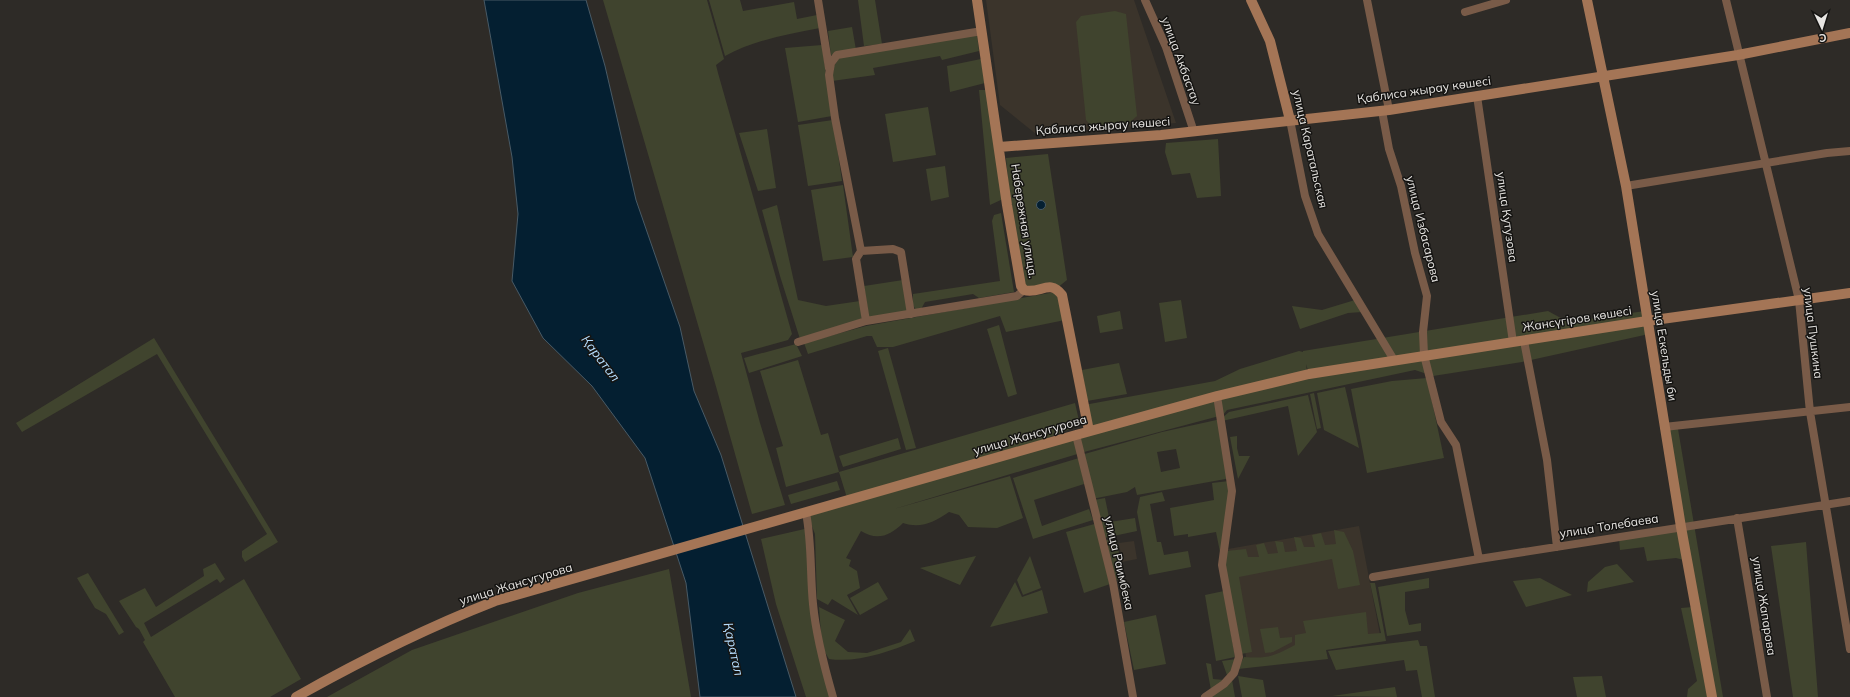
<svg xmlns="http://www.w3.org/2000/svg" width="1850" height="697" viewBox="0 0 1850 697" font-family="Mulish,sans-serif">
<rect width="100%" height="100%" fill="#2e2b27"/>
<path fill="#3b342b" d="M986 0H1134L1176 123 1036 134 1000 105Z
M1359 526 1381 640 1247 663 1228 549Z
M1134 541 1137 559 1122 562 1119 543Z"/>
<path fill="#40442e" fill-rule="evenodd" d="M603 0H707L724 59 716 65 718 73 792 334 788 340 741 353 760 423 785 505 752 514 715 383Z
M709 0H740L743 11 794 2 797 19 817 15 820 28C788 34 754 40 725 56Z
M858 0H875L882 44 864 46Z
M1115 11 1126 14 1137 116 1129 123 1091 126 1086 120 1076 22 1081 16Z
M852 27 856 50 831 55 828 31Z
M977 34 979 51 942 60 940 56 873 68 875 75 832 81 834 66 840 57Z
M822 45 832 116 798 122 785 48Z
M981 59 985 83 950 92 947 66Z
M979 90H986L1003 199 990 205Z
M928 107 936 155 893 162 885 114Z
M833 120 842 181 808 186 798 125Z
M767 129 776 188 758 191 739 133Z
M1218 139 1221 196 1197 198 1190 173 1172 175 1165 152 1166 143Z
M1048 154 1067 280 1057 288 1024 290 1014 244 1006 158Z
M945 166 949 197 931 201 926 169Z
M843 185 853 257 823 261 811 190Z
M777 205 798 300 826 306 860 301 862 319 800 339 780 276 762 210Z
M1001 213 1014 292 979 298 973 294 925 302 920 311 916 310 913 305V294L1000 281 992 221 994 215Z
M903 280 908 311 869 318 864 286Z
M1055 292 1062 300 1065 320 1006 332 1000 316 893 347H877L872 336H867L808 354 804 343 866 326Z
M1181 300 1187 338 1165 342 1159 303Z
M1355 300 1362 312 1348 313 1300 329 1292 306 1322 310Z
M1120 311 1123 329 1100 333 1097 316Z
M1548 311 1568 322 1645 311 1647 321 1309 374 1306 364 1307 372 1089 431 1084 405 1215 381 1240 369 1299 351 1303 352V351Z
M999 325 1017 394 1008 397 987 329Z
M1646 325 1649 334 1522 362 1433 376 1415 370 1227 410 1223 415 1084 452 894 509 1010 476 1023 518 997 528 968 527 959 515 949 512C934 522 921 529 903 523 890 536 877 541 861 531L846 558 851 560 849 566 857 571 860 588 847 595 858 615 832 599 828 605 817 599 815 534 808 516 1108 429 1310 375Z
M154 338 278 542 245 562 242 557V551L267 534 157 354 22 432 16 423Z
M796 344 802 356 749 373 744 358Z
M888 348 916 448 906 450 878 351Z
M798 360 821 435 828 433 839 472 1075 403 1080 425 995 459 848 501 839 472 786 487 776 448 783 446 760 371Z
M1119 363 1127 394 1087 401 1082 370Z
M1427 378 1444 458 1367 473 1351 389 1392 381Z
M1345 387 1359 448 1324 430 1317 393Z
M1314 393 1321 428 1317 429 1310 394Z
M1308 395 1317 432 1298 456 1288 406 1222 421 1231 478 1137 495 1135 487 1127 492 1092 499 1081 455 1162 432 1221 419 1229 412ZM1176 449 1180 468 1161 472 1157 452Z
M1678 429 1723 697H1715L1668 430Z
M1237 436V448L1239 456H1250L1238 479 1230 437Z
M898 438 901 449 843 467 839 456Z
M1079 458 1084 484 1034 500 1042 526 1089 509 1093 520 1033 539 1013 478Z
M837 481 840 490 791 504 788 495Z
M1229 481V497L1221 557 1216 532 1188 537V534L1174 536 1170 508 1214 500 1212 483Z
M1162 492 1165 501 1150 504 1157 542H1161L1164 555 1188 551 1191 567 1149 575 1137 512 1140 497Z
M1105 498 1110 522 1135 518 1137 531 1104 538 1094 500Z
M1098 523 1113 583 1084 593 1066 532Z
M809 528 813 604 833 697H806L776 604 761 539Z
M1334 530 1344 532 1353 551 1360 585 1338 589 1332 559 1239 577 1252 652 1241 654 1226 575V551L1246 549 1248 557H1259L1256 545 1264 543 1268 554 1278 553 1275 541 1283 542 1285 552 1297 551 1294 537 1301 538 1304 547H1315L1312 535 1321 533 1325 545 1336 544Z
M1678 531 1684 560 1676 558 1647 561 1644 547 1620 550 1619 539Z
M1106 540H1117L1123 579 1115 580Z
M1806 542 1818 697H1793L1771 546Z
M976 556 960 585 920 568Z
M1030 556 1041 588 1023 595 1017 580Z
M215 563 225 579 220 583 217 579 144 623 151 637 244 579 301 679 270 697H175L143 642 145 640 139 629 136 627 119 601 145 588 156 607 204 576 203 569Z
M1617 564 1634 582 1587 592 1588 582 1605 567Z
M669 569 691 697H327L412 650 578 593Z
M88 573 124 632 119 635 106 614 95 608 77 578Z
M1429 578V588L1405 592V610L1409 625 1421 623V631L1387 636 1378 587Z
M1540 578 1572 595 1526 607 1513 581Z
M878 582 888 599 860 615 850 598Z
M1015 582 1022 597 1042 590 1048 613 990 627Z
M1370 583H1375L1386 641 1326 650 1328 659 1238 669 1244 657C1268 659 1274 656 1295 645V635L1306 633 1303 621 1366 612 1368 634 1381 633Z
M1224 591 1235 657 1216 661 1205 595Z
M819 607 845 620 835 641 848 652 867 653 901 642 910 629 915 641C889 652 857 663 829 659L822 647Z
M1693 607 1711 697H1687L1688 689 1697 681 1681 608Z
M1156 615 1166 664 1134 670 1124 622Z
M1278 627 1280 638 1292 637V642L1273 652 1265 653 1260 629Z
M1418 640 1420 646H1427L1435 697H1422L1417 670 1406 671 1404 660 1336 670 1328 651Z
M1236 659 1228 678 1222 661Z
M1206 663 1211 664 1213 679 1224 680 1211 690Z
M1238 676 1263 680 1266 697H1242Z
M1602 676 1606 697H1577L1573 677Z
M1232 680 1235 697H1209Z
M1395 687 1397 697 1332 696Z"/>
<path fill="#041f31" stroke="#485a66" d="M484 0H586L605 66 636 200 680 327 694 391 721 455 796 697H700L686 583 645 458 592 386 543 338 512 281 518 214 512 157Z
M1036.5 205a4.5 4.5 0 1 1 9 0a4.5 4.5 0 1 1-9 0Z"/>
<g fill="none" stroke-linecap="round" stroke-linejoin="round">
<path stroke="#795b48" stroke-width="8" d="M818 0 829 68
M1145 0 1166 47 1194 132
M1367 0 1389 110
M1726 0 1799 300 1810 412 1850 649
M1465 12 1506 0
M982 31 837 55 831 63 829 75 835 118 861 251 856 259 866 321 1017 296 1024 290
M1477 96 1513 342
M1382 111 1389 149 1401 186 1415 253 1427 296 1423 332 1424 355 1441 422 1456 445 1479 559
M1290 120 1305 196 1318 234 1394 360
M1626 186 1827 153 1850 151
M861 251 893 249 901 252 911 314
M1524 341 1547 460 1557 547
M798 342 866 321
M1664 427 1850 407
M1076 435 1113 583 1133 697
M806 513C812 543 810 574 813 604 816 636 824 666 833 697
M1737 518 1767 697
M1373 577 1479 559 1850 501
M1205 697 1224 684 1234 673 1239 657 1222 565 1232 491 1217 396"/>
<path stroke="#a47556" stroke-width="10" d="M977 0 1007 205 1021 286 1024 290C1040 295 1049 278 1062 295L1089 431
M1251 0 1270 41 1290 120
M1587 0 1626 186 1681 527 1712 697
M999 147 1161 135 1389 110 1738 55 1850 33
M296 697C360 661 426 628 495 601L1076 435 1217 396 1309 374 1647 321 1850 293"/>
</g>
<g text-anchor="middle" stroke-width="3" stroke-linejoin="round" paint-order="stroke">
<g font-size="12" fill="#e7e5e2" stroke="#151412">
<text transform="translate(1181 61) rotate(70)" y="4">улица Акбастау</text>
<text transform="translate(1424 90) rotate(-8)" y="4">Қаблиса жырау көшесі</text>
<text transform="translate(1103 126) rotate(-4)" y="4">Қаблиса жырау көшесі</text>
<text transform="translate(1310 149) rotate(77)" y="4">улица Каратальская</text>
<text transform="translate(1507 217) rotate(82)" y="4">улица Кутузова</text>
<text transform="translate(1024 221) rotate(81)" y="4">Набережная улица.</text>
<text transform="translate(1423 229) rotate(76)" y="4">улица Избасарова</text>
<text transform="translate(1577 319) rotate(-9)" y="4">Жансүгіров көшесі</text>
<text transform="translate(1813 333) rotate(83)" y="4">улица Пушкина</text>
<text transform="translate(1664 346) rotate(81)" y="4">улица Ескельды би</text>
<text transform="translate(1030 435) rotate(-16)" y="4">улица Жансугурова</text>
<text transform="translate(1609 526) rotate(-9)" y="4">улица Толебаева</text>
<text transform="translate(1119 563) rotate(77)" y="4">улица Раимбека</text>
<text transform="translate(516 584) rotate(-17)" y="4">улица Жансугурова</text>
<text transform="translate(1764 606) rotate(81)" y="4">улица Жапарова</text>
</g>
<g font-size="13" font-style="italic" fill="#b4ddfe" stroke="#151412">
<text transform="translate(601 358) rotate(53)" y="5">Қаратал</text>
<text transform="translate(734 649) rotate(78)" y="5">Қаратал</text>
</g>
</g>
<g transform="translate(1822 28) rotate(176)" stroke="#151412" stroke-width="3" paint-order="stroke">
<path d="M0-3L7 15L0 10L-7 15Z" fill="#e7e5e2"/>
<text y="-6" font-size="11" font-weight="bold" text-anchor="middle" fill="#e7e5e2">С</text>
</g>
</svg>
